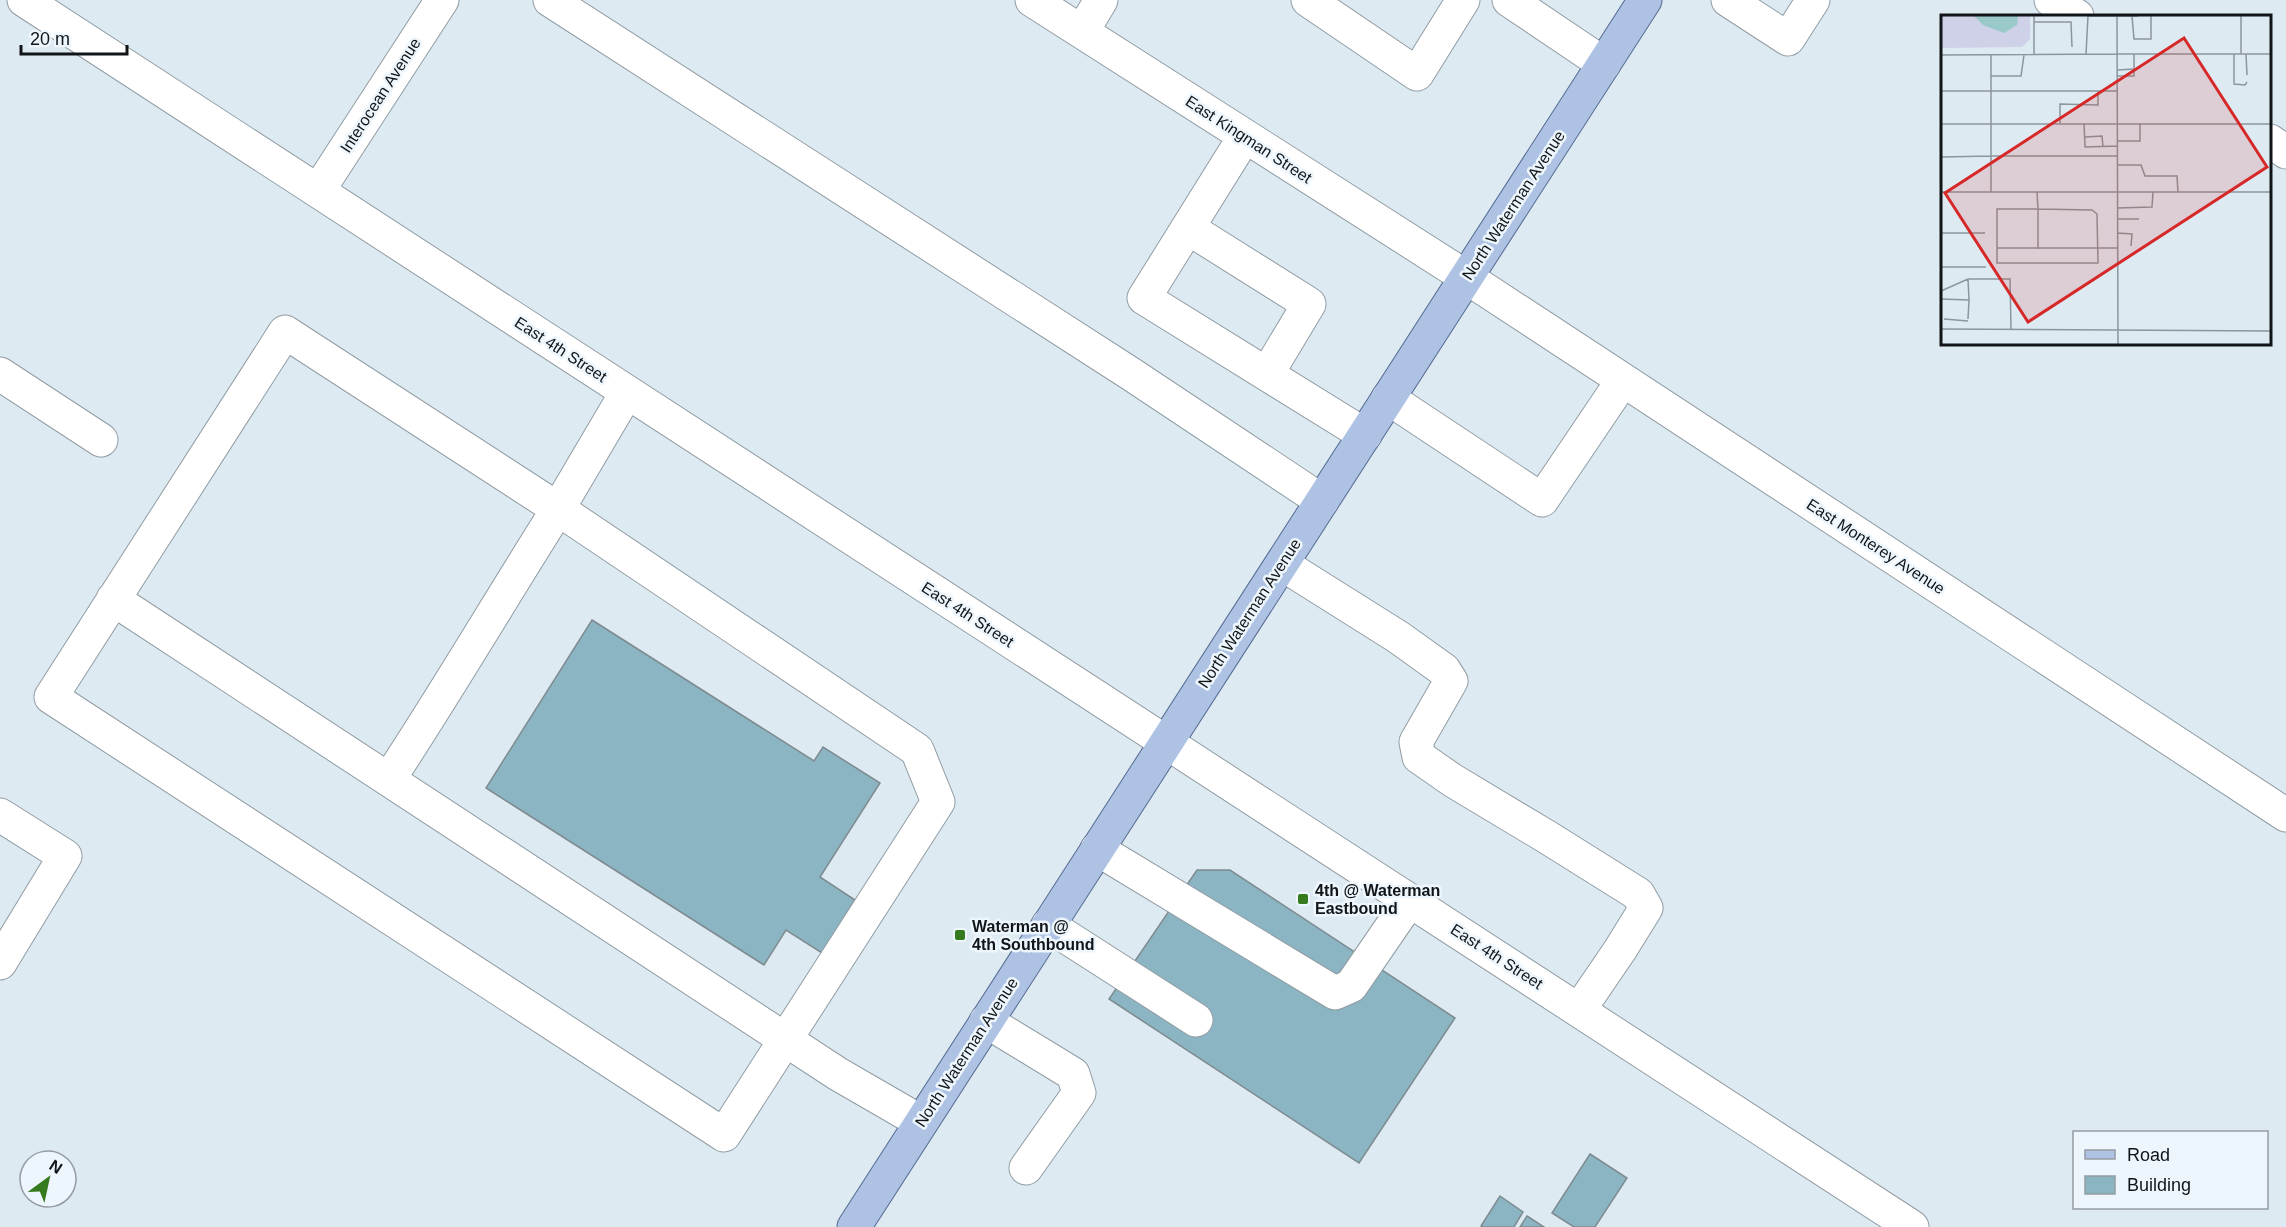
<svg xmlns="http://www.w3.org/2000/svg" width="2286" height="1227" viewBox="0 0 2286 1227" font-family="Arial,sans-serif">
<rect width="100%" height="100%" fill="#deeaf2"/>
<path fill="#8bb5c2" stroke="#7e8b90" stroke-width="1.5" d="M592 620 814 761 823 747 880 783 820 877 855 900 822 953 786 930 764 965 486 788Z
M1197 870H1230L1455 1018 1359 1163 1109 999Z
M1590 1154 1627 1178 1595 1227H1574L1552 1213Z
M1500 1196 1523 1212 1514 1227H1483L1481 1226Z
M1527 1216 1544 1227H1520Z"/>
<g fill="none" stroke-linecap="round" stroke-linejoin="round">
<defs>
<path id="minor" d="M24 0 1912 1227
M550 0 1131 374 1322 501
M1032 0 1466 277 2286 815
M1308 0 1417 74 1463 0
M1509 0 1604 64
M1728 0 1788 39 1813 0
M2051 0 2077 16
M1082 32 1101 0
M1245 136 1144 298 1365 435
M2270 141 2286 152
M318 191 442 0
M1188 228 1309 304 1267 374
M0 374 101 440
M1388 398 1542 500 1623 380
M1282 564 1398 637 1444 670 1451 681 1416 742 1419 757 1452 780 1547 837 1638 894 1646 908 1620 950 1579 1010
M113 599 838 1074 921 1122
M389 779C447 691 501 599 558 509L917 750 938 802 724 1135 51 697 285 332 558 509 627 392
M0 815 65 856 0 963
M1097 849 1335 993 1351 986 1410 900
M1048 925 1196 1020
M986 1021 1073 1074 1079 1093 1026 1168"/>
<path id="major" d="M854 1227 1645 0"/>
</defs>
<use href="#minor" stroke="#919ca3" stroke-width="35"/>
<use href="#major" stroke="#546b91" stroke-width="35"/>
<use href="#minor" stroke="#fff" stroke-width="33"/>
<use href="#major" stroke="#aec2e4" stroke-width="33"/>
</g>
<g fill="#357a1c" stroke="#edf6fd" stroke-width="2">
<rect x="1297" y="893" width="12" height="12" rx="3"/>
<rect x="954" y="929" width="12" height="12" rx="3"/>
</g>
<g text-anchor="middle" stroke-width="5" stroke-linejoin="round" paint-order="stroke">
<g font-size="16" fill="#111518" stroke="#edf6fd">
<text transform="translate(380 95) rotate(-57)" y="6">Interocean Avenue</text>
<text transform="translate(1249 139) rotate(33)" y="6">East Kingman Street</text>
<text transform="translate(1513 205) rotate(-57)" y="6">North Waterman Avenue</text>
<text transform="translate(561 349) rotate(33)" y="6">East 4th Street</text>
<text transform="translate(1876 546) rotate(33)" y="6">East Monterey Avenue</text>
<text transform="translate(1249 613) rotate(-57)" y="6">North Waterman Avenue</text>
<text transform="translate(968 614) rotate(33)" y="6">East 4th Street</text>
<text transform="translate(1497 956) rotate(33)" y="6">East 4th Street</text>
<text transform="translate(966 1052) rotate(-57)" y="6">North Waterman Avenue</text>
</g>
<g font-size="16" font-weight="bold" fill="#111518" stroke="#edf6fd" text-anchor="start">
<text x="1315" y="896">4th @ Waterman<tspan x="1315" dy="18">Eastbound</tspan></text>
<text x="972" y="932">Waterman @<tspan x="972" dy="18">4th Southbound</tspan></text>
</g>
</g>
<g transform="translate(1941 15)">
<rect width="330" height="330" fill="#deeaf2"/>
<path d="M0 1H89V24L81 32 0 33Z" fill="#ced1e8"/>
<path d="M33 1H77L76 10 63 18 42 10Z" fill="#9ac9ca"/>
<path fill="none" stroke="#8c959b" stroke-width="1.5" d="M176 1 177 329M191 1 193 24H210V1M93 7H130L131 32M145 39 147 1H197M176 39H330M293 39V69L304 70 306 67M300 39V1M305 39 306 60M0 40 176 39M93 40V1M176 55 193 54V39M50 61H80L83 40M176 61H193V54M0 76H176M119 108V89L157 90V76M143 108 144 132 176 131M0 109H330M144 122 161 121 162 132M176 126H199V108M50 141H176M0 142 50 141M176 150H200L204 161H236L237 177M0 177H330M50 177V40M96 177 97 194H56V248H157L156 199 151 195 97 194V234M176 193 211 192 212 177M176 204H198M0 218H44M176 218 191 219 190 231M56 233H176M0 252H45M27 264 28 285M0 276 27 264H69L70 314M0 284 28 285 27 304M3 304 27 306M0 314 330 316"/>
<path fill="#d62828" fill-opacity="0.15" stroke="#d62828" stroke-width="3" d="M243 23 326 152 87 307 4 178Z"/>
<rect width="330" height="330" fill="none" stroke="#111518" stroke-width="3"/>
</g>
<rect x="2073" y="1131" width="195" height="78" fill="#edf6fd" stroke="#959ca1" stroke-width="1.5"/>
<rect x="2085" y="1150" width="30" height="9" fill="#aec2e4" stroke="#959ca1" stroke-width="1.5"/>
<text x="2127" y="1161" font-size="18" fill="#111518">Road</text>
<rect x="2085" y="1176" width="30" height="18" fill="#8bb5c2" stroke="#959ca1" stroke-width="1.5"/>
<text x="2127" y="1191" font-size="18" fill="#111518">Building</text>
<g transform="translate(48 1179) rotate(33)"><circle r="28" fill="#edf6fd" stroke="#959ca1" stroke-width="1.5"/>
<path d="M0-4.5L10 22L0 15L-10 22Z" fill="#357a1c"/>
<text y="-9" font-size="16" font-weight="bold" text-anchor="middle" fill="#111518">N</text>
</g>
<path d="M21 45v9h106v-9" fill="none" stroke="#111518" stroke-width="3"/>
<text x="30" y="45" font-size="18" fill="#111518" stroke="#edf6fd" stroke-width="4.5" paint-order="stroke">20 m</text>
</svg>
